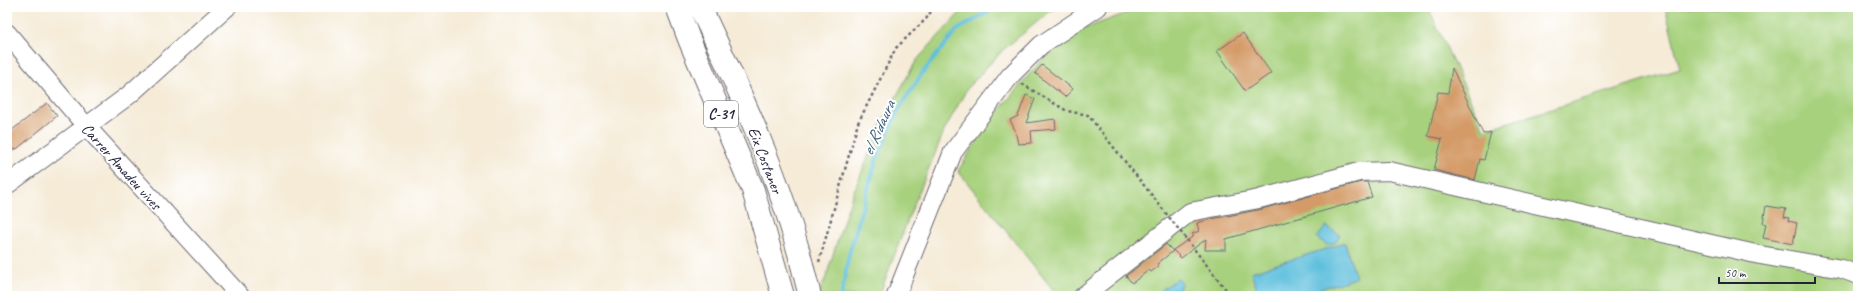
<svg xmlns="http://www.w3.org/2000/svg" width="1865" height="303" viewBox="0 0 1865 303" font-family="Caveat,sans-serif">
<rect width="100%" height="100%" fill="#fff"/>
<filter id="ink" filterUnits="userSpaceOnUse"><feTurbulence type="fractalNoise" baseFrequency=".025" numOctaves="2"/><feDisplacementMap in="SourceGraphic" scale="8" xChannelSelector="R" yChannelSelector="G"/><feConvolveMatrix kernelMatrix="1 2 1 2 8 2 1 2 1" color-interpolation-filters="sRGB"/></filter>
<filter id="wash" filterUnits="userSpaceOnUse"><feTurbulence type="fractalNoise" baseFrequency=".012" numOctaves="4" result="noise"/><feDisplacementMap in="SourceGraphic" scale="16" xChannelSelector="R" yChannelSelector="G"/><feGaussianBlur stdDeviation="0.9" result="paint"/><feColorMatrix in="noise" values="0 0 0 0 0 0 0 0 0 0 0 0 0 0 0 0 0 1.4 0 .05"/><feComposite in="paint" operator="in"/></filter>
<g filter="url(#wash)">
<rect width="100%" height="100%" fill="#f5ebd7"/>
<path fill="#a7d17d" stroke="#647a5c" d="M965 7H1060L1048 13 1004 49 968 87 945 129 910 214 879 296H818L826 277 850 201 882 122 916 61Z
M1143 7H1428L1484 130 1680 69 1665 7H1858V296H1058L958 171 987 124 1045 56 1078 31Z"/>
<path fill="#5fbfdd" stroke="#40708c" d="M1326 226 1340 235 1335 243 1327 245 1317 238Z
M1345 243 1356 278 1297 296H1259L1251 272Z
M1178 278 1182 283 1179 288 1185 296H1158L1156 294Z"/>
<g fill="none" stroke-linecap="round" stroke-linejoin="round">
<path stroke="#5fbfdd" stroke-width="4" d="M909 7 914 10
M841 296 849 254 876 161 897 112 923 72 957 30 997 7"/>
</g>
<g id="blocks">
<path fill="#d49b67" d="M1243 33 1271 73 1245 91 1217 51Z
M1042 65 1073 89 1065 97 1035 73Z
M1452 68 1483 134 1491 132 1484 160 1480 159 1475 180 1434 170 1442 139 1428 136 1438 92 1448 93Z
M1026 95 1035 99 1026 123 1055 119 1056 129 1031 131 1032 143 1018 144 1015 130 1010 120 1018 116Z
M47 103 57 116 18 148 7 153V134Z
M1361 182H1367L1372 197 1226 239V250H1205L1206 239 1181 258 1173 250 1194 236 1192 234 1199 231 1197 223 1212 219 1258 210Z
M1766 206 1786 209 1784 217 1789 218 1788 221 1797 223 1793 244 1763 238 1766 224 1763 223Z
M1166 244 1173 251 1157 264 1159 266 1151 272 1149 270 1132 283 1126 276Z"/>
</g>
</g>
<g filter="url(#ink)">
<use href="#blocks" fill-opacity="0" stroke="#6c6872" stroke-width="1"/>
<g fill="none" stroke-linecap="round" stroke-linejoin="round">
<defs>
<path id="minor" d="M7 33 86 126 240 296
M7 185 129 95 227 7
M896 296 953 152 1010 76 1041 45 1098 7
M1083 296 1190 212 1259 199 1359 172 1389 171 1760 255 1842 269 1858 275"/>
<path id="highway" d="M677 7 689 39 753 190 783 296
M700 7C738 87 781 179 802 265"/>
</defs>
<use href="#minor" stroke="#6c6872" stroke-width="20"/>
<use href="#highway" stroke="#6c6872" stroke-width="24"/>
<path stroke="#6c6872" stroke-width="2.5" stroke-dasharray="3 3" stroke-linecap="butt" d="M1022 84 1067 111 1088 115 1158 203
M1187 240 1231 296
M819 262 858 123 896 48 926 19 934 7"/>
<use href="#minor" stroke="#fff" stroke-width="18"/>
<use href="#highway" stroke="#fff" stroke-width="22"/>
<defs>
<path id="highway-bridge" d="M802 265 810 296"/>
</defs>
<use href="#highway-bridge" stroke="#6c6872" stroke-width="24" stroke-linecap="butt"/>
<path stroke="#6c6872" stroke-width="2.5" stroke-dasharray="3 3" stroke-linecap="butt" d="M1158 203 1187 240"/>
<use href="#highway-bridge" stroke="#fff" stroke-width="22"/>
</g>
</g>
<g text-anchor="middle" stroke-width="4" stroke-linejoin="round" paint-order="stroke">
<rect fill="#fff" stroke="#646476" stroke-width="1" x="704" y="101" width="34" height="26" rx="3"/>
<g font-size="15" font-weight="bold" fill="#22223b">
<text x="721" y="119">C-31</text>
</g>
<g font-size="16" fill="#22223b" stroke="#fff">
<text transform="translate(766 160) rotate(69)" y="6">Eix Costaner</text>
<text transform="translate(122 166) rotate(48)" y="6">Carrer Amadeu vives</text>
</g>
<g font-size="17" font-style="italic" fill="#3a617c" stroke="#fff">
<text transform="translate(878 128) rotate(-66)" y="6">el Ridaura</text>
</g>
</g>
<rect width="1865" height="303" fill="none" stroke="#fff" stroke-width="24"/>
<path d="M1719 277v6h96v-6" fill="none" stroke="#22223b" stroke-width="2"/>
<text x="1725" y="277" font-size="12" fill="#22223b" stroke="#ffffff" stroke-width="3" paint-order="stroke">50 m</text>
</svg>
